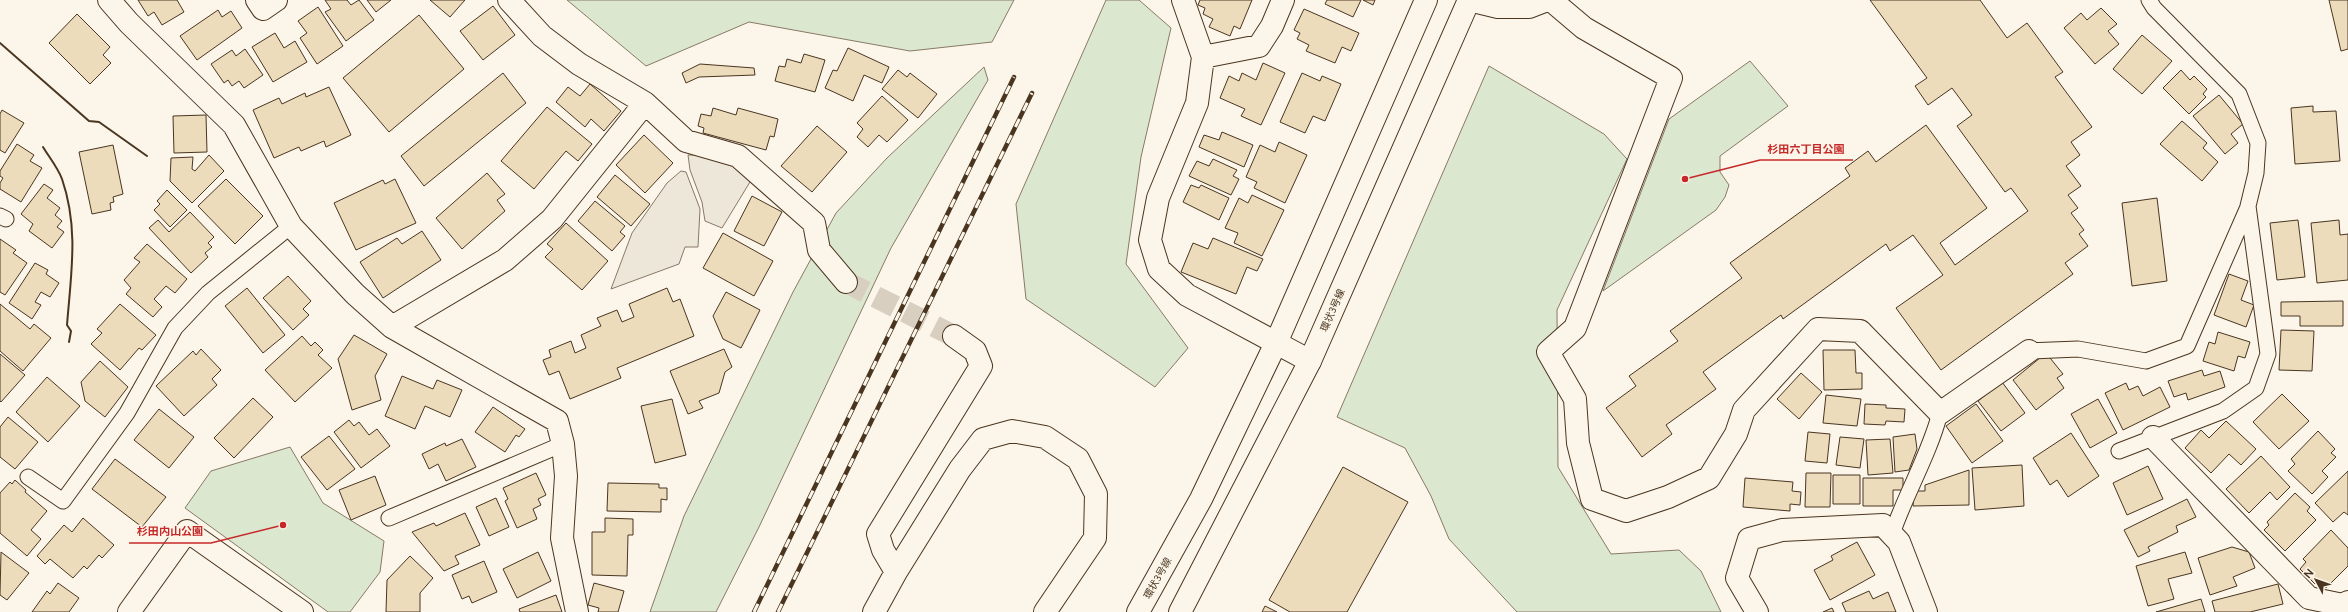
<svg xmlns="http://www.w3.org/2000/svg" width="2348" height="612" viewBox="0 0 2348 612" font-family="Figtree,'Noto Sans JP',sans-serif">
<rect width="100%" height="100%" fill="#fbf6e9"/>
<path fill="#dce7d0" stroke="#887966" d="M567 0H1014L992 42 910 51 749 22 646 66Z
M1106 0H1139L1171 28 1141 157 1126 264 1188 348 1155 387 1026 299 1016 204Z
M1750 61 1788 106 1720 156V172L1729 185 1725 197 1716 210 1603 291 1669 119Z
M1489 66 1604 134 1627 159 1557 310 1558 467 1611 554 1679 550 1701 571 1721 612H1517L1449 539 1431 496 1405 448 1337 417Z
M984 67 988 80 891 248 759 527 716 612H650L684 516 793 292 836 213 887 158Z
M290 447 323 503 384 541 380 572 350 612H328L185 508 211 471Z"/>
<path fill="#ede7d9" stroke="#887966" d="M688 155H720L753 177 722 228 705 221 702 202 690 170Z
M681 171 686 172 700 209 698 247H685L679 264 611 289 632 233 667 183Z"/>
<path fill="#ecdcbc" stroke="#4a3520" d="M138 0H177L184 12 162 25 154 12 148 16Z
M325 0H347L351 5 359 0 374 20 346 41 325 12 331 9Z
M367 0H391L376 12Z
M430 0H465L450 17Z
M1200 0H1252L1240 29 1234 26 1230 36 1209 27 1213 19 1203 14 1205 8 1198 5Z
M1327 0H1361L1353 17 1325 4Z
M1363 0H1375L1373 5Z
M1870 0H1980L2007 38 2027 23 2063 72 2055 77 2092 127 2071 142 2080 155 2066 166 2081 186 2068 195 2078 208 2071 213 2084 230 2079 234 2088 246 2065 263 2073 274 1941 370 1896 308 1943 275 1913 235 1890 251 1886 244 1783 319 1781 315 1703 372 1716 389 1666 425 1672 434 1642 457 1606 408 1636 386 1629 376 1678 341 1670 331 1742 278 1730 263 1850 176 1845 168 1868 151 1876 162 1926 125 1987 208 1940 243 1955 265 2028 211 2011 188 2005 192 1957 126 1972 115 1952 88 1928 105 1915 86 1927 78Z
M2329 0H2348V49L2341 51Z
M493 6 515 35 483 60 460 31Z
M318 7 343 46 317 64 300 38 307 33 298 21Z
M2101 8 2117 24 2108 31 2119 44 2095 64 2064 28 2081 13 2087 20Z
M1304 9 1359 33 1351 51 1342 47 1335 63 1306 51 1309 45 1297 39 1300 33 1294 30Z
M218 10 222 17 231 11 242 28 197 60 180 36Z
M77 14 110 47 103 55 111 63 90 84 49 43Z
M419 15 464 69 389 132 343 78Z
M275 33 284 48 295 41 307 62 273 82 252 47Z
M2142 35 2172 61 2142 94 2113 69Z
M848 48 889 67 882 83 864 75 853 101 825 88 833 70 837 71Z
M245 49 263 75 244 88 239 81 232 86 228 80 224 83 211 64 232 50 236 56Z
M804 54 825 60 815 92 775 81 779 66 785 67 787 59 801 63Z
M1263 63 1285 73 1261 125 1241 116 1245 109 1220 98 1229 76 1239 81 1242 73 1256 80Z
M700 64 754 68 755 75 699 77 686 83 682 73Z
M898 70 907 77 910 73 937 94 918 118 882 89Z
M2181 70 2190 80 2194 76 2207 89 2203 94 2206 97 2189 114 2163 88Z
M503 73 526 103 424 186 401 156Z
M1302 73 1320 81 1322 76 1341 84 1325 121 1313 116 1305 133 1280 122Z
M590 84 621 111 604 131 591 119 585 127 556 102 568 87 580 96Z
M329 87 351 135 326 147 324 141 301 151 299 147 274 158 253 110 279 98 282 104 305 93 306 97Z
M2219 95 2243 124 2231 134 2238 143 2225 154 2193 116Z
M882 96 908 120 887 142 879 135 868 147 857 137 863 129 857 123Z
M2313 106V112L2336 111 2340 161 2295 164 2291 108Z
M547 107 592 144 578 161 566 151 534 189 501 161Z
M713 108 736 115 738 108 778 119 774 137 770 136 766 150 703 133 704 128 698 126 701 114 711 116Z
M2 110 24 123 5 153 0 150V114Z
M206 115 207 152 174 153 173 116Z
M2182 121 2207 143 2203 148 2218 162 2202 181 2160 144Z
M817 126 847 152 812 192 781 166Z
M1222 132 1253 145 1244 167 1199 147 1204 135 1219 140Z
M644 135 673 163 645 193 616 165Z
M1279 142 1307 155 1285 203 1254 188 1257 182 1246 177 1260 145 1275 152Z
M17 144 34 155 30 161 42 168 21 202 0 189V183L3 178 0 176V171Z
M113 145 123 194 113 197 114 202 110 203 111 210 92 214 79 152Z
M209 155 224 171 192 203 170 181 171 158 193 157 192 169 195 171Z
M1213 159 1237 170 1233 176 1239 179 1231 195 1189 176 1197 161 1209 166Z
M487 173 505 194 497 200 505 211 462 249 436 218Z
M615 175 650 204 631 226 597 197Z
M226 179 263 216 235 244 198 206Z
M395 179 416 223 356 250 334 203 383 180 385 184Z
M44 184 53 190 47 198 60 208 55 215 62 221 57 227 64 232 52 248 29 231 33 224 21 214Z
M1191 185 1199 188 1201 185 1229 198 1219 220 1183 202Z
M167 190 187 210 170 227 154 210 160 204 157 201Z
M1252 195 1284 210 1262 256 1234 243 1238 233 1225 228 1239 198 1248 203Z
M752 196 782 212 764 246 734 231Z
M2157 198 2167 281 2132 286 2122 203Z
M595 201 625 226 620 232 625 236 612 251 578 221Z
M190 212 214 237 208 243 212 247 205 253 208 257 191 273 149 228 158 220 169 232Z
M2298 220 2305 277 2277 280 2270 223Z
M2339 220 2340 235 2348 234V280L2317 283 2311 223Z
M566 223 608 261 582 290 545 257 553 249 547 244Z
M422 231 441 260 383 298 360 262 397 238 402 244Z
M723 233 773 261 754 296 703 268Z
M1213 238 1263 259 1257 271 1247 267 1236 294 1181 272 1193 243 1208 249Z
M0 239 16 250 13 253 27 263 5 295 0 292Z
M147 244 187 279 175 293 166 286 154 299 162 307 153 317 126 294 131 288 124 280 140 262 134 258Z
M35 263 48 270 46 274 59 283 50 297 41 292 35 302 41 305 32 319 9 303Z
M2229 274 2248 281 2241 300 2254 305 2246 327 2214 315Z
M288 276 311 301 303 309 309 315 293 330 263 298Z
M247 288 285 335 263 353 225 306Z
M667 288 673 302 680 299 694 336 617 368 621 378 570 399 559 371 549 375 543 360 551 357 549 350 571 341 575 353 586 348 581 335 601 326 597 318 617 310 622 322 634 317 629 304Z
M726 292 760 310 741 348 723 339 713 316Z
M2343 301V326H2300V316H2281V302Z
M0 304 30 329 34 324 51 338 23 371 0 351Z
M120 304 156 335 142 350 139 348 120 370 91 344 102 333 97 329Z
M2281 330 2314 331 2312 371 2279 370Z
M2218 332 2250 342 2245 358 2238 356 2234 371 2203 361 2209 342 2215 344Z
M354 335 387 354 375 376 381 400 352 410 338 359Z
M302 336 311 346 315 342 323 350 318 355 332 368 295 402 265 370Z
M201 349 221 370 212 379 217 385 184 416 156 386 193 351 196 355Z
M724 349 732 367 725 372 719 393 699 401 703 408 688 414 670 371Z
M1823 350H1855L1856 373H1862V389L1824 390Z
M2046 353 2063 374 2057 378 2064 388 2036 410 2013 380Z
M0 354 25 375 1 402 0 401Z
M100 361 128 387 105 417 85 401 81 382Z
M2202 370 2204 376 2220 371 2225 387 2188 400 2186 393 2174 397 2168 381Z
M1801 373 1822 392 1799 419 1777 399Z
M402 376 433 389 437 380 462 390 450 417 425 406 415 429 385 416Z
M47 377 80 406 48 442 16 412Z
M2002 382 2025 413 2001 431 1978 401Z
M2126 383 2129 390 2138 386 2143 396 2160 387 2170 407 2123 430 2105 393Z
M2282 394 2309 421 2279 449 2253 422Z
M1826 395 1861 399 1857 426 1823 423Z
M253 398 273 417 234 458 214 438Z
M672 399 686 455 655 463 641 406Z
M2098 399 2117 433 2090 448 2071 414Z
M1865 404 1886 405V408L1905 409 1904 422 1886 421 1885 425 1864 424Z
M1976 404 2003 441 1972 463 1946 426Z
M493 407 525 429 519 437 516 435 505 452 475 432Z
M159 409 194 437 169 468 134 440Z
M8 417 38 442 15 469 0 457V427Z
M349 420 354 426 359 422 369 435 377 429 390 446 361 468 334 432Z
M2226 421 2256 449 2241 465 2229 454 2211 473 2185 448 2201 430 2209 438Z
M2318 431 2335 449 2331 453 2336 457 2322 471 2328 477 2312 494 2288 471 2295 464 2291 459Z
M1808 432 1830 434 1827 463 1805 461Z
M2071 433 2099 476 2068 497 2057 480 2050 485 2033 458Z
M1915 434 1917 449 1909 470 1895 472 1893 437Z
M329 436 355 469 327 490 301 457Z
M1840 437 1864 439 1860 468 1836 465Z
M462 439 476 467 446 481 438 464 429 469 422 454 445 443 446 446Z
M1890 439 1893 473 1868 475 1866 440Z
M2261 456 2290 487 2277 500 2270 492 2249 513 2226 489Z
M115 459 166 497 142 527 92 489Z
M2022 465 2024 506 1975 510 1972 468Z
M2148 466 2163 499 2127 515 2113 483Z
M1343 467 1408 502 1347 612H1290L1269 600Z
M1969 470V505L1913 506 1914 491H1925V485Z
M2348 471V515L2344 512 2333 522 2315 503Z
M536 473 546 495 538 499 541 505 533 509 537 519 517 528 505 501 508 499 503 488Z
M1806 473H1831L1830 507H1805Z
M1833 475H1860V504H1833Z
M375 476 386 505 351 520 339 490Z
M1745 478 1793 482 1792 491 1801 492 1800 505 1790 504V511L1743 507Z
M1863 478H1903V490H1893V506H1863Z
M15 480 26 490 25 492 47 511 31 530 41 539 27 556 0 533V493L10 482 12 484Z
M608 483 659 484V488H667V500L661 499V512L607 511Z
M2295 493 2310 507 2307 511 2316 520 2285 551 2264 530 2269 525 2267 522Z
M496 498 509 527 489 536 476 507Z
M2187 499 2196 517 2176 526 2178 532 2148 547 2150 551 2138 557 2124 530Z
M465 513 480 545 455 556 459 564 444 571 412 532 434 523 436 526Z
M83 518 114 545 102 558 99 555 87 569 84 566 73 578 50 559 45 564 37 556 64 525 72 532Z
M605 518 633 519V535H628L627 576 592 575V532H605Z
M2331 530 2348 548V566L2326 588 2318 580 2315 584 2300 569 2306 562 2303 559Z
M1857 542 1875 575 1830 600 1814 570 1833 560 1831 556Z
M2232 547 2249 552 2255 568 2233 577 2237 586 2210 595 2198 558Z
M1 552 29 573 7 600 0 595Z
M538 552 551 581 517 598 503 569Z
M2185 552 2192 573 2168 579 2174 599 2148 606 2136 566Z
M410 556 433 578 420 593V612H386L387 580Z
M484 561 497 592 472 603 469 596 462 599 452 575Z
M58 583 79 598 69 612H32L47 591 50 594Z
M594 583 624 591 618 612H598L599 608 588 605Z
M2278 584 2283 604 2250 612H2215L2212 601Z
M1869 591 1873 599 1888 592 1896 612H1846L1842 603Z
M556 595 562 612H520L519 609Z
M2201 599 2205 612H2156Z
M1265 606 1277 612H1262Z
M1832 608 1834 612H1823Z"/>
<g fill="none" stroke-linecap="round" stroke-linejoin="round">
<path stroke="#d8cfc1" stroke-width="22" stroke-dasharray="22 11" stroke-linecap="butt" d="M846 282 954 336"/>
<defs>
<path id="lane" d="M0 216 6 219
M2029 351 2078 349 2146 361 2187 346 2248 207
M2119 451 2223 411 2256 388 2268 354 2248 206 2256 173 2258 143 2239 94 2154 8 2149 0
M28 477 63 501 127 413 175 328 208 293 291 226
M389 518 563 444
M1892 534C1906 493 1929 455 1940 413"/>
<path id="street" d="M109 0 129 23 234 125 291 226 355 294 392 327 557 421 563 444 566 476 562 538 577 612
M257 0 263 9 276 0
M509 0 542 36 579 64 645 103 686 141 738 156 814 223 819 250 846 282
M1183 0 1203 57 1197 103 1158 198 1150 240 1159 269 1187 295 1310 361
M1469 0 1498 7H1529L1547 0
M1551 0 1584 28 1671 78 1575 328 1548 352 1575 399 1578 443 1592 499 1626 511 1668 497 1709 478 1736 434 1744 410 1818 329 1860 331 1940 413 2029 351
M1203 57 1259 46 1272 26 1283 0
M392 327 505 260 552 219 645 103
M2153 437 2309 598 2343 605 2348 602
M896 572 883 550 878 534 981 366 975 351 954 336
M129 612 187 531 302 612
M874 612 896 572 960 469 983 439 1012 431 1045 437 1078 459 1096 494 1095 538 1045 612
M1757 612 1737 578 1749 539 1782 530 1883 525 1899 542 1926 612"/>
<path id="secondary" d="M1138 612 1201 499 1276 343 1426 0
M1180 612 1310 361 1469 0"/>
</defs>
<use href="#lane" stroke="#4a3520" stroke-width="17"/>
<use href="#street" stroke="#4a3520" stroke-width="24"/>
<use href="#secondary" stroke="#4a3520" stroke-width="24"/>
<use href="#lane" stroke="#fbf6e9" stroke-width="15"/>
<use href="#street" stroke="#fbf6e9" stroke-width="22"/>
<use href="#secondary" stroke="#fbf6e9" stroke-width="22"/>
<defs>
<path id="rail" d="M754 612 1014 77
M778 612 1032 93"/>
</defs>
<use href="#rail" stroke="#4a3520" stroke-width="4.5"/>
<use href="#rail" stroke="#fbf6e9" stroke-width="3" stroke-dasharray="9" stroke-linecap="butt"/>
<path stroke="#4a3520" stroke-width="2" d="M0 43 89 121 99 122 147 156
M43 147C49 157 58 168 62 179 79 228 71 274 67 325L71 331 69 342"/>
</g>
<g text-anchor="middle" stroke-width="3" stroke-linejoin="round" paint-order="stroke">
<g font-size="10" fill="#4a3520" stroke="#fbf6e9">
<text transform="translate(1332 310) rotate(-66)" y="4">環状3号線</text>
<text transform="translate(1157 578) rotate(-61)" y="4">環状3号線</text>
</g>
</g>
<path fill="none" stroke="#c62828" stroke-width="1.5" d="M1685 179L1760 160H1853M283 525L211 543H129"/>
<g fill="#c62828" stroke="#fbf6e9" stroke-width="1.5">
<circle cx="1685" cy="179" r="4"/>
<circle cx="283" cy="525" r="4"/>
</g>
<g font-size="11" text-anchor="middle" font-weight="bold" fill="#c62828" stroke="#fbf6e9" stroke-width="3" stroke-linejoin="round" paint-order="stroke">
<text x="1806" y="153">杉田六丁目公園</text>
<text x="170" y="535">杉田内山公園</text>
</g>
<g transform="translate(2316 580) rotate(311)" stroke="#fbf6e9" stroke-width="3" paint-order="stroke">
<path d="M0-3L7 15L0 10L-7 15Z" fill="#4a3520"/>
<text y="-6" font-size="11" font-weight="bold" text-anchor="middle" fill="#4a3520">N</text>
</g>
</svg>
